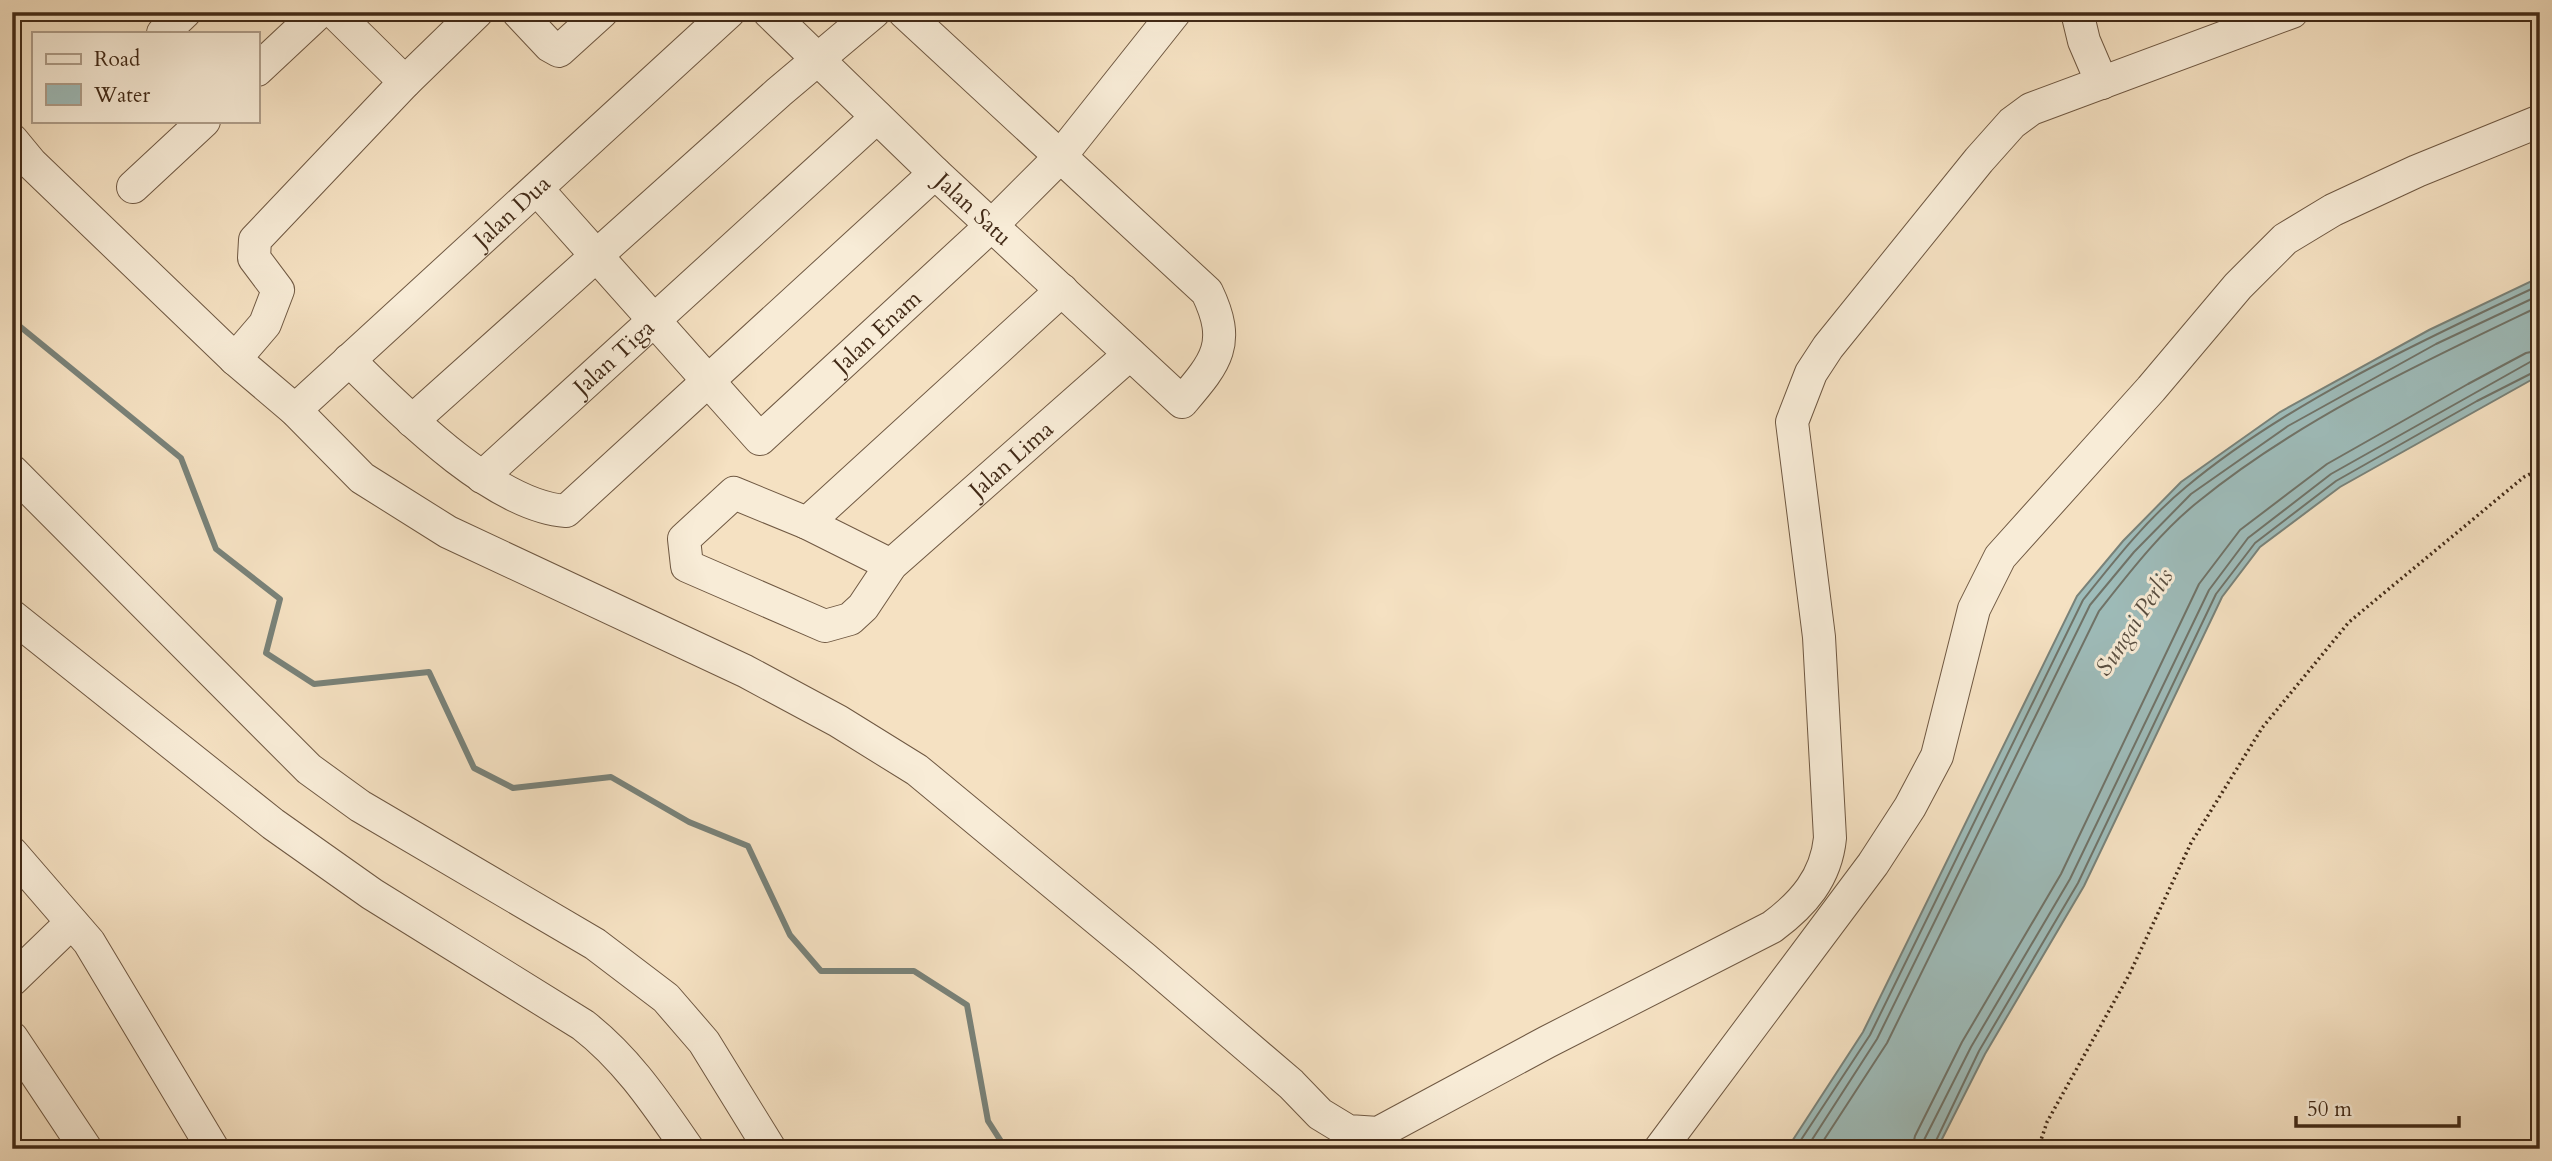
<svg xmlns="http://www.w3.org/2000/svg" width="2552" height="1161" viewBox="0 0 2552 1161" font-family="Cardo,serif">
<rect width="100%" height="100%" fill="#f5e1c2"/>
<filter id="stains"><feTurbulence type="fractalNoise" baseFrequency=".00286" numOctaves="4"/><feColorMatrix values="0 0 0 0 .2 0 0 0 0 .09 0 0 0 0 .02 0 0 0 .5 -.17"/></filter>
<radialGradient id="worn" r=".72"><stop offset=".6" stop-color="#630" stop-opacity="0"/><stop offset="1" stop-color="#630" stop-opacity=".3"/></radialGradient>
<path fill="#9ebcba" stroke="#798279" stroke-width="2" d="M2540 277V375L2340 487 2260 547 2222 597 2084 886 1985 1054 1937 1149H1787L1863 1032 2077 596 2123 541 2181 482 2280 412 2429 330Z"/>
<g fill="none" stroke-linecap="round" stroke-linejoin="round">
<path stroke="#707368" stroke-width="2" d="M1795 1149 1870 1035 2083 600C2114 561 2147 519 2186 487 2285 404 2423 340 2540 285
M1806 1149 1877 1039 2090 605 2134 552 2191 494 2288 426 2436 344 2540 295
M1818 1149 1887 1043 2099 611C2129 573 2161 531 2199 501 2300 419 2423 362 2540 306
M1912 1149 1915 1136 1962 1042 2061 874 2199 584 2240 530 2327 464 2468 384 2526 353 2540 350
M1923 1149 1924 1140 1971 1047 2070 879 2209 590 2248 538 2331 474 2530 362 2540 360
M1932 1149 1979 1051 2078 883 2216 594 2255 543 2336 481 2477 401 2540 369"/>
<path stroke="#798279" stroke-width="6" d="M12 320 181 458 216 549 280 599 266 653 314 684 429 672 474 768 513 788 611 777 689 822 748 846 790 935 821 971H914L967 1005 988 1121 1006 1149"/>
<defs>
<g id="minor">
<path d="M334 12 405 82"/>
<path d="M518 12 550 46 559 51 602 12"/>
<path id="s1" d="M769 12 935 173 1182 402C1216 362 1232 344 1207 292L904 12"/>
<path d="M2077 12 2084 41 2102 83"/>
<path d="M163 33 185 12"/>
<path d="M257 70 319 12"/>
<path d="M12 140 31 163 235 359 295 410 362 478 448 532 745 671 838 721 917 770 1144 958 1291 1084 1320 1114 1348 1131 1378 1133 1547 1042 1772 927C1803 904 1826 878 1830 838L1819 637 1792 422 1811 373 1828 347 1979 160 2012 123 2031 109 2292 12"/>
<path d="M133 187 204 121"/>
<path id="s2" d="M537 189 760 439 992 225 1059 158 1175 12"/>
<path id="s3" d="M1062 290 807 523 734 493 684 539 687 566 825 626 850 619 863 607 891 565 1130 354"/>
<path d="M235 359 265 324 278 290 254 258 255 240 405 82 477 12"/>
<path d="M349 360C400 410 493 506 566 511L935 173"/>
<path id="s4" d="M295 410 729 12"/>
<path d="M412 421 779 92 874 12"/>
<path d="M12 471 309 769 360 806 595 944 666 998 704 1042 770 1149"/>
<path id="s5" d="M482 477 877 117"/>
<path d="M807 523 891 565"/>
<path d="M12 616 273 824 372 894 583 1025C627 1059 656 1103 688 1149"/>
<path d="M12 853 89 942 213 1149"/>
<path d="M12 980 71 923"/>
<path d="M12 1038 86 1149"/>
<path d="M1660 1149 1873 864 1910 807 1937 756 1974 609 2000 557 2151 389 2238 286 2285 239 2333 210 2417 171 2540 121"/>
</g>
</defs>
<use href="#minor" stroke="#6f5842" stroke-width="34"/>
<path stroke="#422a17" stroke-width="3.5" stroke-dasharray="2 3.5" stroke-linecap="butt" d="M2038 1149 2047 1122 2129 975 2191 843 2262 728 2349 622 2524 477 2540 469"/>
<use href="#minor" stroke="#f8ecd7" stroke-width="32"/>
</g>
<g text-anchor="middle" stroke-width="6" stroke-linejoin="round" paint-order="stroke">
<g font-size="23" fill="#422a17" stroke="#f8ecd7">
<text dy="8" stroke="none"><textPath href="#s1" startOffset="284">Jalan Satu</textPath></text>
<text dy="8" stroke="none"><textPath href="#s4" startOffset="294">Jalan Dua</textPath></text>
<text dy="8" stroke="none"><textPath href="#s2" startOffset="494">Jalan Enam</textPath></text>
<text dy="8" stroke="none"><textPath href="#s5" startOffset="178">Jalan Tiga</textPath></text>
<text dy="8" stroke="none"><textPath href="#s3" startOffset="924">Jalan Lima</textPath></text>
</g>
<g font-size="24" font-style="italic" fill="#594e40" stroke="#f8ecd7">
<text transform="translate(2134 622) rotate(-57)" y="8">Sungai Perlis</text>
</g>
</g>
<rect width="2552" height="1161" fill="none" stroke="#f5e1c2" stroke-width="42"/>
<rect x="14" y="14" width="2524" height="1133" fill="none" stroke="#422a17" stroke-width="3.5"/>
<rect x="21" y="21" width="2510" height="1119" fill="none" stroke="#422a17" stroke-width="2"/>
<rect x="32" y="32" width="228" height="91" fill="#f8ecd7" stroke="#af9e8a" stroke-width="2"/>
<rect x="46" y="54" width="35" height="10" fill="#f8ecd7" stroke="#af9e8a" stroke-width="2"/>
<text x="94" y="66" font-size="21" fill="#422a17">Road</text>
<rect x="46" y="84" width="35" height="21" fill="#9ebcba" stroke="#af9e8a" stroke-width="2"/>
<text x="94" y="102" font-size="21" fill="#422a17">Water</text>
<path d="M2296 1116v10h163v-10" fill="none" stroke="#422a17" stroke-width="3.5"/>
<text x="2307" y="1116" font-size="21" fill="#422a17" stroke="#f8ecd7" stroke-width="5" paint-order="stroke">50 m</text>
<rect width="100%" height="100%" filter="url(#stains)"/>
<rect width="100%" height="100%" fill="url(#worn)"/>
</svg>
